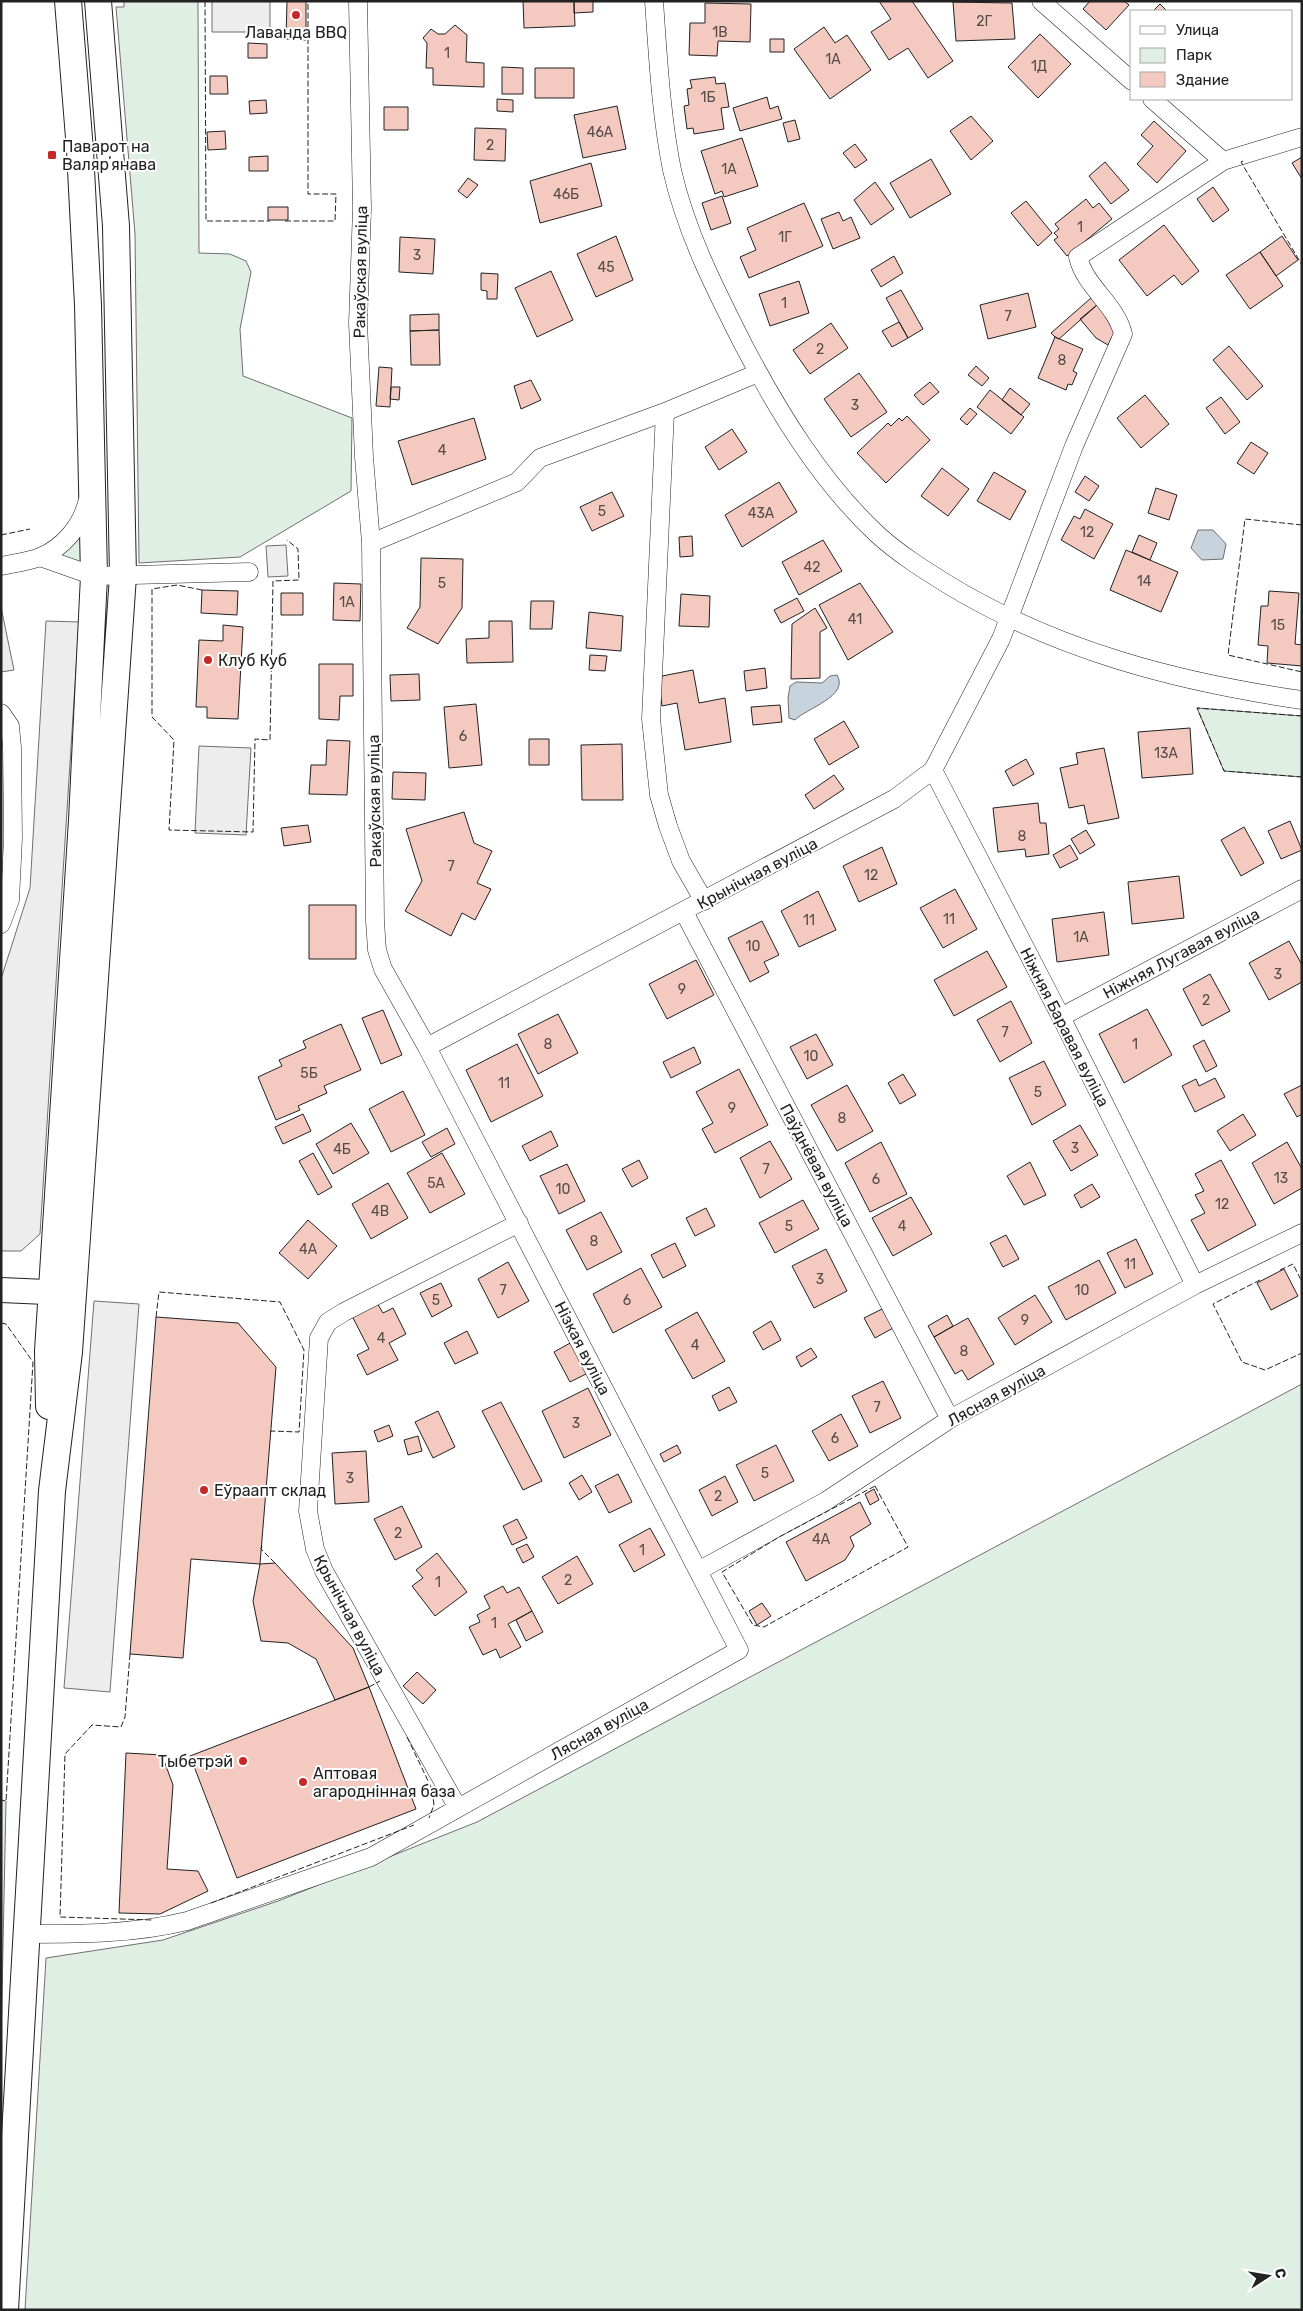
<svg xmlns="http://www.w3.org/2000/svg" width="1303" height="2311" viewBox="0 0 1303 2311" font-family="Rubik,sans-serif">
<rect width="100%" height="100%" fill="#fff"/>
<path fill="#e0efe3" stroke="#6f6f6f" d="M124 1H198L199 253 230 254 246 261 251 272 240 329 243 376 352 418 351 491 240 557 139 563 135 234 116 7H124Z
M80 537H83L86 564 59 557Z
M1197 708 1302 716V777L1224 771Z
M1302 1384V2310H25L46 1958 163 1940 278 1901 477 1822Z
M1 1800 6 1801 1 2043Z"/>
<path fill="#ededed" stroke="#6f6f6f" d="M212 1H270V32H212Z
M286 545 288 576 268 577 266 546Z
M1 607 14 670 1 672Z
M46 621 79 622 40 1234 21 1251H1V979L30 888Z
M199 746 251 748 246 835 195 833Z
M94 1301 139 1304 110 1692 64 1688Z"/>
<path fill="#c7d3dd" stroke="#6f6f6f" d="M1198 530H1213L1226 544 1223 559 1202 560 1191 548Z
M837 675C850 696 805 709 795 720L789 718 788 698 790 686 796 682 822 683 830 676Z"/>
<path fill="#f3c9c0" stroke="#222" d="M287 1H306V40L286 39Z
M523 1H574L575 26 524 28Z
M574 1H593V12L574 13Z
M879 1H912L953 61 928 78 908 48 889 60 871 32 891 19Z
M1090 1H1124L1129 5 1106 30 1083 9Z
M953 2 1012 3 1015 39 956 41Z
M705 3 751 4 750 42 718 41 717 56 689 55 690 23H705Z
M1160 4 1167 11H1153Z
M455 25 467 35 466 62 484 63V87L433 85V68H426L427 43 423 38 431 29 438 34H445Z
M824 27 835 43 847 35 871 70 830 99 794 49Z
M1040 34 1071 64 1038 98 1008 67Z
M770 39H784V52H770Z
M248 43 267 44V58H248Z
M502 67 523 68V94H502Z
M535 68H574V98H535Z
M210 76H227L228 94H210Z
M715 77 716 84 725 83 729 107 721 108 724 129 694 134 693 128 687 129 684 106 689 105 687 89 692 88 690 80Z
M767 97 770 109 778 106 782 119 740 131 733 108Z
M497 99 513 100V112L497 111Z
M266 100 267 113 250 114 249 101Z
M617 106 626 149 583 158 574 115Z
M384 107H408V130H384Z
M971 116 993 141 971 160 950 131Z
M795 120 800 139 788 142 783 123Z
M1154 121 1186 151 1157 183 1137 164 1153 146 1141 135Z
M475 128 506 129 505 161 474 160Z
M225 131 226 149 208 150 207 132Z
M742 138 758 186 724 197 722 191 715 194 701 151Z
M855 144 867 160 855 168 843 153Z
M268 156V171H249V157Z
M1302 157V179L1292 163Z
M931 159 951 194 910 218 890 183Z
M1105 162 1129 190 1111 204 1089 176Z
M591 163 602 206 540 223 530 181Z
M468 178 478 185 467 198 458 191Z
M875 182 894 209 871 225 854 200Z
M1213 187 1229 210 1213 222 1197 199Z
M722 196 731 223 711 230 702 203Z
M1086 199 1093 208 1099 203 1112 219 1067 256 1054 240 1058 237 1054 233 1059 229 1055 224Z
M1026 201 1052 233 1038 246 1011 213Z
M804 203 823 246 749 278 740 257 756 250 747 228Z
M268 207H288V220H268Z
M839 212 843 221 851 217 860 238 833 249 821 219Z
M1164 225 1199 271 1182 285 1174 275 1147 296 1119 260Z
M616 236 633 280 596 297 577 254Z
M1282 236 1298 260 1276 276 1260 252Z
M400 237 435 239 433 274 399 272Z
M1260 252 1283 286 1250 309 1226 275Z
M894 256 903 273 881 287 871 270Z
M551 271 573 320 537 337 515 288Z
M481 273 498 274 497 299H487V291L481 290Z
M799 281 809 313 770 326 759 294Z
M901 290 923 329 908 338 886 298Z
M1028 293 1036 327 988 339 980 305Z
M1091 298 1097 305 1059 339 1055 337 1051 333Z
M1097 305 1112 324 1114 333 1108 345 1096 338 1080 319Z
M439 314V330L410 331V315Z
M899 322 908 338 892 347 882 331Z
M831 323 848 348 810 374 793 350Z
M439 330 440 365H411L410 331Z
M1055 337 1083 349 1073 371 1077 373 1072 385 1068 384 1066 390 1038 378Z
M1229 346 1263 386 1247 400 1213 360Z
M976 366 989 378 982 386 968 375Z
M379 367 392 368 390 407 376 406Z
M859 373 887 412 851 437 824 399Z
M531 380 541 400 521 409 514 386Z
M930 382 939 392 923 405 914 395Z
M391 387H400L399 400 390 399Z
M1010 388 1030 404 1021 415 1002 400Z
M990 390 1024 417 1011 434 977 407Z
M1145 395 1169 424 1141 448 1117 418Z
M1221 397 1240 422 1225 434 1206 408Z
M970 408 977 414 967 425 960 419Z
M907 416 930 440 886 483 857 453 888 423 891 426 899 418 902 421Z
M474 418 486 459 412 485 398 441Z
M732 429 747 452 719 470 705 447Z
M1251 442 1268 453 1254 474 1237 463Z
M942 468 969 489 948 516 921 496Z
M994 472 1026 491 1010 520 977 501Z
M1085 476 1099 486 1089 501 1075 492Z
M779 482 797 512 742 547 725 515Z
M1156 488 1177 495 1169 520 1148 513Z
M612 492 624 516 592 531 580 507Z
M1085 509 1113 524 1094 559 1061 540 1074 516 1080 519Z
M1139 535 1157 543 1150 560 1132 552Z
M692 536 693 556 680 557 679 537Z
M823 540 842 571 799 595 782 562Z
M1126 550 1178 572 1161 612 1110 590Z
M421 558 463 559 462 608 438 644 407 628 420 607Z
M334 583 361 584 360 621 333 620Z
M860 583 893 632 848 660 819 605Z
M202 590 238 591 237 615 201 613Z
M1269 591 1299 593 1295 644 1302 645V666L1267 663 1268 646 1258 645 1261 606H1268Z
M281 593H303V615H281Z
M681 594 710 596 709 627 679 626Z
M797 598 804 611 781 623 774 610Z
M531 601H554L552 629H530Z
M815 608 827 628 820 632V678L791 679 792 624Z
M589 612 623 616 621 651 586 648Z
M489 621H512L513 662 467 663 466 639 489 638Z
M223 625 243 627 238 719 207 718V707H196L199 640 223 641Z
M590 655 607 656 605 671 589 670Z
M319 664H353V696H340L339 720 319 719Z
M765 668 767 688 746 691 744 671Z
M693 670 699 703 725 698 731 742 685 750 677 703 662 706 660 690 662 676Z
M419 674 420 700 391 701 390 675Z
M476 704 482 765 449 768 444 707Z
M780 705 782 722 753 725 751 707Z
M844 721 859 747 829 765 814 739Z
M1190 728 1193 774 1142 778 1138 732Z
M529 739H549V765H529Z
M327 740 350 741 347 795 309 794 311 765H326Z
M622 744 623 800H582L581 745Z
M1104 748 1119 818 1088 824 1084 805 1069 808 1060 768 1078 764 1076 753Z
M1026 759 1034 774 1013 786 1005 771Z
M393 772 426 773 425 800 392 799Z
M834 775 844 789 814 809 805 795Z
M1038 803 1040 823H1046L1049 854 1026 857 1025 849 998 852 993 808Z
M464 812 474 843 492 851 477 883 491 889 475 920 462 913 451 936 405 911 422 881 406 829Z
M1290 821 1302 850 1281 859 1268 831Z
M308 825 311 842 284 846 281 828Z
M1244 827 1264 863 1241 876 1221 840Z
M1086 830 1095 845 1080 854 1071 839Z
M1070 845 1078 859 1060 868 1053 855Z
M882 847 897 884 859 902 843 866Z
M1179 876 1184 918 1132 924 1128 882Z
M955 889 977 929 943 948 920 908Z
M818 891 836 930 799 947 781 911Z
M309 905H356V959H309Z
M1104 912 1109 955 1057 962 1052 919Z
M762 921 779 955 764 962 769 972 750 982 728 938Z
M1289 941 1302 965V982L1269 1000 1249 963Z
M987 951 1007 987 954 1016 934 980Z
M696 960 714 995 667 1019 649 984Z
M1210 974 1230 1011 1202 1026 1183 989Z
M1011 1001 1032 1043 1000 1062 977 1020Z
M1147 1009 1172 1055 1124 1083 1099 1034Z
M383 1010 402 1055 381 1064 362 1018Z
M558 1014 578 1053 538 1074 518 1034Z
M341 1024 361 1070 324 1086 327 1093 298 1106 300 1110 276 1120 258 1077 282 1066 279 1060 306 1048 303 1041Z
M816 1034 833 1065 807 1079 790 1047Z
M1204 1040 1217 1066 1206 1072 1193 1046Z
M517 1044 543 1096 491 1122 466 1070Z
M694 1047 701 1063 671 1078 663 1062Z
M1044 1061 1066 1105 1032 1125 1009 1078Z
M739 1069 768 1125 715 1153 702 1129 713 1123 696 1092Z
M903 1074 916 1095 900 1104 888 1083Z
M1215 1078 1225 1097 1195 1112 1182 1086 1196 1079 1199 1086Z
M847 1085 873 1131 837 1151 811 1105Z
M1302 1085V1114L1297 1117 1284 1094Z
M403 1091 425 1135 391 1152 369 1109Z
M303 1114 311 1131 283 1144 275 1127Z
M1243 1114 1256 1135 1230 1151 1217 1131Z
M351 1123 369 1153 333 1174 316 1144Z
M1080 1125 1098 1155 1071 1171 1053 1141Z
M447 1128 455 1144 431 1157 422 1142Z
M551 1131 558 1146 530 1161 522 1146Z
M770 1141 792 1179 760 1198 740 1158Z
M881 1142 907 1194 870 1212 845 1163Z
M1287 1142 1302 1169V1188L1274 1204 1252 1163Z
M313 1153 332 1187 318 1195 299 1161Z
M442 1153 465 1194 430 1213 407 1173Z
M639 1160 648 1178 632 1187 622 1169Z
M1221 1160 1256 1225 1208 1251 1191 1220 1205 1213 1195 1195 1204 1191 1195 1174Z
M1030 1162 1046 1195 1024 1205 1007 1176Z
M567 1164 585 1201 559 1214 540 1176Z
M388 1183 408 1218 371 1239 352 1204Z
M1092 1184 1100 1197 1081 1208 1074 1195Z
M911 1197 932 1234 893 1256 872 1218Z
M803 1200 819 1229 775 1253 759 1223Z
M706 1208 715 1226 695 1236 686 1218Z
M601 1212 622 1252 587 1270 566 1230Z
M308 1220 337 1246 308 1279 279 1253Z
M1006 1235 1019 1259 1003 1267 990 1243Z
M1136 1239 1153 1274 1125 1288 1107 1253Z
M675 1243 686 1266 663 1278 651 1255Z
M826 1249 847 1291 814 1308 792 1266Z
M1099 1260 1116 1293 1066 1320 1048 1287Z
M508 1262 529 1301 498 1318 478 1279Z
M641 1268 662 1307 613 1333 593 1294Z
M1284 1269 1298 1296 1271 1310 1257 1283Z
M441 1283 452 1306 432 1317 420 1293Z
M1035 1295 1052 1322 1015 1345 998 1318Z
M377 1303 383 1313 393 1308 406 1334 389 1343 398 1360 367 1375 357 1355 369 1349 352 1316Z
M882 1309 893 1328 875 1338 864 1318Z
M697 1312 725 1361 693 1379 665 1330Z
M947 1315 953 1326 934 1337 928 1326Z
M156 1317 238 1323 276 1367 260 1564 191 1559 183 1658 130 1654Z
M968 1318 994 1364 968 1380 962 1370 955 1374 934 1337Z
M771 1321 781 1340 763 1350 753 1332Z
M467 1331 478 1353 455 1364 444 1343Z
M572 1342 588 1373 570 1382 554 1352Z
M811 1348 817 1357 801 1367 796 1357Z
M883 1381 901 1418 870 1433 852 1396Z
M729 1387 737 1402 719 1411 712 1396Z
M588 1388 611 1435 564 1458 542 1411Z
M501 1402 542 1481 523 1490 482 1411Z
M438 1411 455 1447 433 1458 415 1422Z
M841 1414 858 1446 829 1461 812 1431Z
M389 1425 393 1436 378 1442 374 1431Z
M418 1436 422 1451 408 1455 404 1440Z
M677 1445 681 1453 664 1462 660 1454Z
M776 1445 794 1481 754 1501 736 1465Z
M366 1451 369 1502 335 1504 332 1453Z
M618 1474 632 1502 609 1513 595 1486Z
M582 1475 592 1492 579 1500 569 1483Z
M725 1476 738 1502 712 1516 699 1490Z
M874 1489 879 1500 870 1505 865 1494Z
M860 1502 871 1524 850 1537 854 1546 845 1560 806 1581 786 1542Z
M402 1506 422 1547 395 1560 374 1519Z
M517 1519 527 1538 512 1545 503 1526Z
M650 1528 665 1555 634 1572 619 1545Z
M527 1544 534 1557 523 1563 516 1549Z
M437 1553 467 1592 435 1616 412 1586 423 1578 416 1570Z
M577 1556 593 1584 558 1604 542 1577Z
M275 1563 353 1648 369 1687 335 1700 316 1659 288 1643 261 1641 253 1601 260 1564Z
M503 1586 507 1593 519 1587 532 1611 508 1624 521 1647 500 1658 496 1649 483 1655 469 1627 480 1622 477 1615 490 1608 484 1596Z
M762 1603 771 1616 757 1625 749 1611Z
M532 1611 543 1632 526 1641 516 1620Z
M417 1672 436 1690 423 1704 403 1686Z
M369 1687 416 1809 237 1878 190 1756Z
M126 1753 162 1755 173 1785 167 1869 198 1871 208 1891 160 1914 119 1913Z"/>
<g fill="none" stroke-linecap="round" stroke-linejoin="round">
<defs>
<path id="minor" d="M654 1C658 57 661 115 672 170 686 232 715 289 744 346 779 413 822 483 878 535 899 554 923 569 947 584 1055 650 1177 682 1302 700
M1041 1 1132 81
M1152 99 1223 161
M665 412 651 719 659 795 668 826 681 861 704 901
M371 543 517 482 540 458 665 412 758 373
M40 557 94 576 249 572
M1 566C13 563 28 562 40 557 63 548 81 526 87 503
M1 713 10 726 12 747 13 838 10 900 1 924
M933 770 1061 1017 1195 1285
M684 912 950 1419
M1061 1017 1302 889
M427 1047 894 799 933 770 1001 639 1074 446 1123 334C1116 304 1085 287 1078 257L1223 161 1302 137
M698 1571 826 1501 950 1419 1195 1285 1302 1233
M458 1808 324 1571 315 1549 308 1511 319 1338 328 1322 344 1312 519 1223
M26 1934C80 1934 134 1934 187 1921L371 1857 739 1650 427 1047 383 969 377 950 375 921 371 543 364 457 358 323 362 208 358 1"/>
<path id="secondary" d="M1 1290 69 1293"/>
<path id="primary" d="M49 1406 48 1351 82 820 94 576 88 305 80 150 68 1
M5 2310 52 1491 69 1352 123 576 116 226 98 1"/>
</defs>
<use href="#minor" stroke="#222" stroke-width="19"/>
<use href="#secondary" stroke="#222" stroke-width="26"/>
<use href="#primary" stroke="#222" stroke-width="28"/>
<use href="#minor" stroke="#fff" stroke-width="18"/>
<use href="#secondary" stroke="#fff" stroke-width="24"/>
<use href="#primary" stroke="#fff" stroke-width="26"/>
<path stroke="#222" stroke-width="1" stroke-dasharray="6 2.5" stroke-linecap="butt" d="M205 1 206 221H270
M1243 161 1241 162 1302 265
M285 221H335L336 194H308V1
M1302 525 1245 519 1228 655 1302 672
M1 535 30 529
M202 590 177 585 152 589V717L174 740 169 830 253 832 255 739 270 740 273 581 299 580 298 549 287 540
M1302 716 1197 708 1224 771 1302 777
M1280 1270 1293 1264 1302 1282
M1260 1280 1213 1304 1242 1362 1265 1370 1302 1353
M156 1317 159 1292 280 1302 304 1350 299 1432 271 1431 270 1434
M1 1323 6 1324 33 1362 6 1801 1 1800
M875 1486 908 1547 764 1627 753 1625 722 1572 779 1537Z
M262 1546 261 1549 275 1563
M130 1654 125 1717 121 1727 92 1725 65 1754 60 1917 152 1920
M369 1687 380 1681
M407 1737 432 1789 434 1805 429 1818
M211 1903 414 1825"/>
</g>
<g fill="#c62828" stroke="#fff" stroke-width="2">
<circle cx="296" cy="15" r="5"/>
<rect x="47" y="150" width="10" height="10" rx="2.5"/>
<circle cx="208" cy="660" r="5"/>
<circle cx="204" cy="1490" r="5"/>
<circle cx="243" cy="1761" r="5"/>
<circle cx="303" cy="1782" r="5"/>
</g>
<g text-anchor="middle" stroke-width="4" stroke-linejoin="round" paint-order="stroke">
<g font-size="14" fill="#564c4a">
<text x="984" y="26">2Г</text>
<text x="720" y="37">1В</text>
<text x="447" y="58">1</text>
<text x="833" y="64">1А</text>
<text x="1039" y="71">1Д</text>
<text x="708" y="102">1Б</text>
<text x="600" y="137">46А</text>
<text x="490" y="150">2</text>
<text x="729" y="174">1А</text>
<text x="566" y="199">46Б</text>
<text x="1080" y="232">1</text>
<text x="785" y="242">1Г</text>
<text x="417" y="260">3</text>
<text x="606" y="272">45</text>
<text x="784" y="308">1</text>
<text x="1008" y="321">7</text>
<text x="820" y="354">2</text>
<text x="1062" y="365">8</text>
<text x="855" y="410">3</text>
<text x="442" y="455">4</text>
<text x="602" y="516">5</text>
<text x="761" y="518">43А</text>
<text x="1087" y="537">12</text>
<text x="812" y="572">42</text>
<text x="1144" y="586">14</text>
<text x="442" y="588">5</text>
<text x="347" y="607">1А</text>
<text x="855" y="624">41</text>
<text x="1278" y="630">15</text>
<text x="463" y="741">6</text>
<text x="1166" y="758">13А</text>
<text x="1022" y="841">8</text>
<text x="451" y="871">7</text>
<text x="871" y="880">12</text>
<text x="949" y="924">11</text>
<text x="809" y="925">11</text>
<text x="1081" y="942">1А</text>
<text x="753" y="951">10</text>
<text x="1278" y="979">3</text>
<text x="682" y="994">9</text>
<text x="1206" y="1005">2</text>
<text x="1005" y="1037">7</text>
<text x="548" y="1049">8</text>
<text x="1135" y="1049">1</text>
<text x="811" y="1061">10</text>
<text x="309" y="1078">5Б</text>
<text x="504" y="1088">11</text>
<text x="1038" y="1097">5</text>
<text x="732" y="1113">9</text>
<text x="842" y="1123">8</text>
<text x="1075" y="1153">3</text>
<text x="342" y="1154">4Б</text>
<text x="766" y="1174">7</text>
<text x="1281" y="1183">13</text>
<text x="876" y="1184">6</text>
<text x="436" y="1188">5А</text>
<text x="563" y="1194">10</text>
<text x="1222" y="1209">12</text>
<text x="380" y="1216">4В</text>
<text x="789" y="1231">5</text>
<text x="902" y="1231">4</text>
<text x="594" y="1246">8</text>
<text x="308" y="1254">4А</text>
<text x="1130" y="1269">11</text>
<text x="820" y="1284">3</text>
<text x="503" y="1295">7</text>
<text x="1082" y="1295">10</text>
<text x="436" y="1305">5</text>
<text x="627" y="1305">6</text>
<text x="1025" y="1325">9</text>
<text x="381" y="1343">4</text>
<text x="695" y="1350">4</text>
<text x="964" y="1356">8</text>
<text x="877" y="1412">7</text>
<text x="576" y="1428">3</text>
<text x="835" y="1443">6</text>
<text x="765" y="1478">5</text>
<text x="350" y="1483">3</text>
<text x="718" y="1501">2</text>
<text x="398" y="1538">2</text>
<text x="821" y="1544">4А</text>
<text x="642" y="1555">1</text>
<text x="568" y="1585">2</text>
<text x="438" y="1587">1</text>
<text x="494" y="1628">1</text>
</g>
<g font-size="16" fill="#222" stroke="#fff" text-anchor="start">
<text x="296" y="38" text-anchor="middle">Лаванда BBQ</text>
<text x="62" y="152">Паварот на<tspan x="62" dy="18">Валярʼянава</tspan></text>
<text x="218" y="666">Клуб Куб</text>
<text x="214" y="1496">Еўраапт склад</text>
<text x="233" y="1767" text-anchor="end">Тыбетрэй</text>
<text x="313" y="1779">Аптовая<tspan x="313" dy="18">агароднінная база</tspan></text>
</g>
<g font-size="16" fill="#222" stroke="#fff">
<text transform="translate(360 272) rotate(-89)" y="6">Ракаўская вуліца</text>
<text transform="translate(374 801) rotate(-91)" y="6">Ракаўская вуліца</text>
<text transform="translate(757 873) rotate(-28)" y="6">Крынічная вуліца</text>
<text transform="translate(1181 953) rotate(-28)" y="6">Ніжняя Лугавая вуліца</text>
<text transform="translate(1065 1027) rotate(63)" y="6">Ніжняя Баравая вуліца</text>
<text transform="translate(817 1165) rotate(62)" y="6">Паўднёвая вуліца</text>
<text transform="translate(583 1348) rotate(63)" y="6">Нізкая вуліца</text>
<text transform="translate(996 1395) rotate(-29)" y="6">Лясная вуліца</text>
<text transform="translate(350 1615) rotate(62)" y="6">Крынічная вуліца</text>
<text transform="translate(599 1729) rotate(-29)" y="6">Лясная вуліца</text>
</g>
</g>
<rect width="1303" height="2311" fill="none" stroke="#222222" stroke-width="5"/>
<rect x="1130" y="10" width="162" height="90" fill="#ffffff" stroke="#a7a7a7"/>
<rect x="1140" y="26" width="25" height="8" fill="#ffffff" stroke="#a7a7a7"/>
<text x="1176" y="35" font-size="15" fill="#222222">Улица</text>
<rect x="1140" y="48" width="25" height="15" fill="#e0efe3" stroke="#a7a7a7"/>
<text x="1176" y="60" font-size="15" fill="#222222">Парк</text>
<rect x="1140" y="72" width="25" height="15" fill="#f3c9c0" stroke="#a7a7a7"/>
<text x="1176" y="85" font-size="15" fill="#222222">Здание</text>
<g transform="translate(1268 2276) rotate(78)" stroke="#ffffff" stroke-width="4" paint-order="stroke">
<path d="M0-4L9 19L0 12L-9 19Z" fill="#222222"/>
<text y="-8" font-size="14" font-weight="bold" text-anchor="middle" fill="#222222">С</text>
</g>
</svg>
